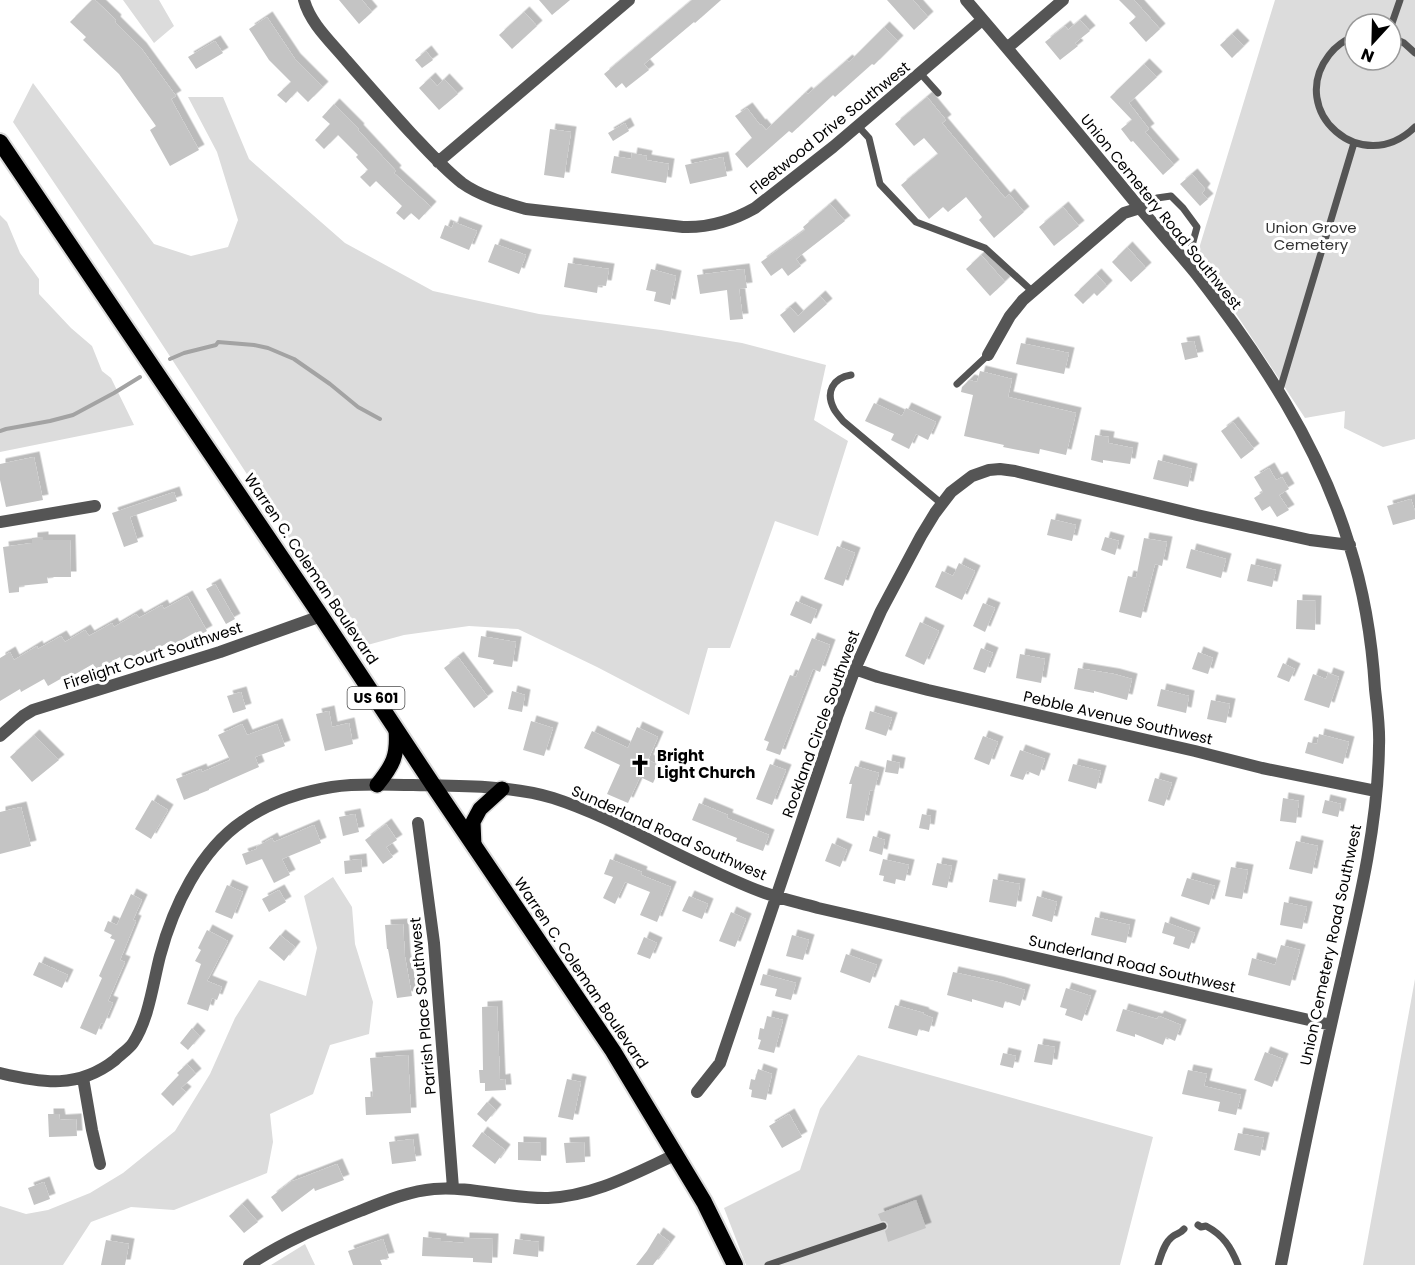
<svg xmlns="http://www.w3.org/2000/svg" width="1415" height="1265" viewBox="0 0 1415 1265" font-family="Poppins,sans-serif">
<defs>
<filter id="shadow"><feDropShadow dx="5.5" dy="-5.5" stdDeviation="0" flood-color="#0004"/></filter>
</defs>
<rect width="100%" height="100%" fill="#fff"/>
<path fill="#dcdcdc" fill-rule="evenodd" d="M123 0H159L174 26 154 43Z
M1275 0H1415V439L1383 447 1344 428 1345 411 1305 418 1197 255ZM1355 24H1391V60H1355Z
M33 83 154 244 191 256 228 247 238 220 217 152 188 97H223L249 159 345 243 433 291 539 314 661 330 742 343 826 365 814 420 848 441 818 536 775 521 730 648H708L689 715 597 667 518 629 469 626 404 635 360 647 124 286 13 122Z
M0 215 7 222 20 253 39 279V294L71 328 92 346 102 371 111 378 134 425 0 452Z
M333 877 352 907 355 944 373 1002 369 1034 330 1045 313 1094 270 1114 273 1142 267 1173 174 1210 131 1207 91 1222 63 1265H0V1206L26 1214 48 1210 90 1193 123 1173 175 1131 210 1074 235 1018 259 980 306 996 317 948 304 896Z
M1415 979V1265H1363Z
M858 1055 1153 1137 1120 1265H746L724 1208 800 1170 820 1109Z
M305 1244 315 1265H271Z"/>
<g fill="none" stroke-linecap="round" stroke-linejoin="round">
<path stroke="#a3a3a3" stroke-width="4" d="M170 359 184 353 216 345 218 342 254 345 268 348 294 359 330 384 358 407 380 419
M0 431 6 429 50 421 73 415 114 393 140 377"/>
</g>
<path fill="#c4c4c4" filter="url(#shadow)" d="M92 0H95L116 20 115 22 141 48 176 96 171 99 199 150 170 166 150 130 156 126 119 74 83 40 86 37 70 22Z
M339 0H362L372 12 359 24Z
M539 0H570L552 15Z
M692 0H721L695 23 694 22 644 64 649 70 626 88 622 83 616 88 604 74Z
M887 0H913L928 17 914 30Z
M1119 0H1134L1160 29 1146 42 1129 23 1136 17Z
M524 12 537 26 512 49 499 35Z
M267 17 295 59 323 87 308 102 297 91 286 103 277 95 291 82 269 60 249 29Z
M1080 20 1090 31 1075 43 1078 46 1060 60 1045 42 1065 26 1068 30Z
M884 27 898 41 874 65 872 64 835 97 833 95 792 133 789 131 747 168 735 154 752 138 735 116 747 108 760 125 761 124 766 130 806 92 808 94 847 60 849 62Z
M1232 34 1244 46 1232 58 1220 45Z
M215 41 223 53 196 69 188 57Z
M426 51 433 60 422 68 415 60Z
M1144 64 1157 77 1129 103 1149 129 1145 132 1174 165 1163 175 1133 141 1131 142 1121 129 1132 120 1110 97Z
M430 78 437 86 444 79 458 94 439 110 419 88Z
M927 97 946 120 942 123 1005 198 1009 194 1024 212 994 238 979 220 982 217 966 197 948 212 943 207 929 219 901 185 938 154 924 138 914 146 895 124Z
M334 104 359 129 358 130 396 171 394 173 431 207 419 220 411 213 404 220 396 213 402 206 376 181 370 187 360 177 368 170 356 157 358 155 338 135 324 149 315 140 330 124 322 117Z
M625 123 629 131 613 141 608 133Z
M550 129 571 132 564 178 544 175Z
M632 153 647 156 646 160 669 164 666 183 611 173 614 156 631 159Z
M723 157 727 176 690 184 685 165Z
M1192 174 1205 189 1202 193 1208 199 1200 206 1180 184Z
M830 204 845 221 796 259 801 266 788 276 782 268 771 276 761 262 805 230 803 227Z
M1063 207 1079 226 1054 246 1039 227Z
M454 222 477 231 469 250 440 238 445 225 452 228Z
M495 244 526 255 519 274 488 262Z
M1127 247 1146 268 1131 282 1112 262Z
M981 255 1005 282 990 296 966 269Z
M568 263 609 269 606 286 598 285 597 293 564 287Z
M651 269 676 276 670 305 654 301 656 292 646 290Z
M744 269 747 288 739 289 743 319 730 320 727 290 700 294 697 275Z
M1096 274 1107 286 1097 296 1094 293 1083 304 1074 295Z
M820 296 827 304 794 333 780 315 790 307 798 316Z
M1194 341 1198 357 1185 360 1181 343Z
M1021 343 1069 353 1064 374 1016 364Z
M980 371 1012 379 1008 397 1076 413 1066 455 1040 449 1039 454 1003 447 1004 445 964 436 973 395 961 392 962 387 969 380 977 382Z
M874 403 902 416 906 408 936 422 928 440 916 434 909 449 891 440 894 434 865 421Z
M1233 422 1254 449 1241 459 1221 431Z
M1095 435 1109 437 1108 443 1133 448 1130 464 1103 460V463L1091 460Z
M34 457 43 500 6 507 0 480V464Z
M1158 460 1192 469 1188 487 1153 479Z
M1269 468 1276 480 1282 477 1289 489 1279 495 1289 510 1277 517 1270 506 1262 511 1254 498 1263 492 1254 477Z
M174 492 177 501 130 517 138 542 124 547 112 513Z
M1411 499 1415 511V519L1393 525 1387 506Z
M1051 519 1076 525 1072 541 1047 535Z
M43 537V540H70L71 577H47L48 583 19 586V592L9 593 3 547 32 543V538Z
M1105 537 1119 541 1115 555 1101 550Z
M1144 538 1167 542 1162 566 1155 564 1141 618 1119 612 1128 576 1136 578Z
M837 546 855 553 843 586 824 579Z
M1191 549 1226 559 1221 578 1186 568Z
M959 563 975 571 962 600 935 587 942 571 953 576Z
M1251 564 1276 570 1272 587 1247 581Z
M215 584 235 619 226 624 206 589Z
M187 596 207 631 198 636 196 632 173 645 171 641 148 654 145 650 123 663 120 657 97 670 93 664 72 676 71 673 48 686 44 679 21 692 20 689 0 701V658L10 652 14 660 37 646 38 649 61 636 65 642 85 630 89 636 112 623 114 627 136 614 139 618 162 605 164 609Z
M1297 600 1316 601 1315 630 1296 629Z
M796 601 817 610 811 624 790 615Z
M983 603 995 608 985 632 973 626Z
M920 622 939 631 924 665 905 656Z
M481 636 516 642 512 667 493 664 494 660 478 657Z
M812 638 830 645 820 672 813 669 780 755 766 750 769 742 764 740 790 675 796 677Z
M981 648 993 653 985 673 973 669Z
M1198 652 1213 658 1208 674 1192 669Z
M1020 654 1045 659 1041 683 1016 678Z
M458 657 488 697 474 708 444 668Z
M1283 663 1295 669 1289 682 1277 677Z
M1078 668 1114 674 1132 679 1127 700 1094 691V693L1074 689Z
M1328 673 1339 677 1329 708 1304 700 1313 674 1326 679Z
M1161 689 1189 696 1186 713 1157 706Z
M512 691 525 695 522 712 508 709Z
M241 692 246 709 233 713 227 696Z
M1211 700 1230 704 1226 723 1207 719Z
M329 711 332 727 349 723 353 744 325 751 316 714Z
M870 711 892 718 886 736 865 729Z
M531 721 553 728 544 756 523 750Z
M242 724 247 735 277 724 285 746 255 757 259 767 209 789V790L184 800 176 779 201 769 202 772 230 760 218 735Z
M637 727 658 737 648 760 661 766 653 783 640 777 628 803 607 794 620 765 584 748 592 731 628 748Z
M1319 734 1349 742 1343 764 1305 753 1308 742 1317 744Z
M34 735 59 760 32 782 10 757Z
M983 736 998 742 989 765 974 759Z
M1020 750 1045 759 1039 776 1027 771 1023 780 1010 776Z
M887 760 900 763 898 774 885 772Z
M770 764 786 770 772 805 756 799Z
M1073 764 1101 771 1096 789 1068 781Z
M855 766 879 773 874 791 870 790 864 821 846 818 852 784H849Z
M1155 778 1172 783 1164 806 1148 801Z
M1283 798 1299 801 1296 823 1280 821Z
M152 800 168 810 151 839 135 829Z
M1325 800 1341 804 1338 817 1322 813Z
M699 803 728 815 727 818 769 835 763 851 736 841 737 838 692 820Z
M21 807 31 846 0 854V812Z
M355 814 359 832 343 836 339 817Z
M922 814 931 816 929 830 919 828Z
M386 824 397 840 386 847 393 857 383 864 365 840Z
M314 825 321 843 282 859 290 875 274 883 262 859 246 865 242 854 257 849 256 847 272 838 274 842Z
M873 836 885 840 882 855 869 851Z
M1296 841 1318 846 1312 874 1289 869Z
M832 843 847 850 840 867 825 861Z
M361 859 362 872 345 874 344 861Z
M610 859 642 872 641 875 671 887 657 922 640 915 650 892 625 882 615 904 603 898 613 877 604 874Z
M883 859 909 865 905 881 896 879 895 884 883 881 884 876 879 875Z
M937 863 952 866 947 888 932 885Z
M1231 867 1248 870 1242 899 1225 896Z
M1187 878 1215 886 1209 905 1181 896Z
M993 879 1020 884 1016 907 989 902Z
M227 885 243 892 232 919 215 912Z
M279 890 286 902 269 912 262 899Z
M131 894 142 900 133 920 136 921 120 960 125 962 108 1001 113 1003 104 1024 101 1023 96 1035 80 1028 102 978 99 976 115 940 110 938 112 935 104 931 108 921 117 925Z
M689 896 708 904 702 919 682 911Z
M1037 896 1057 902 1052 922 1032 916Z
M1284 902 1307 907 1302 929 1280 925Z
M731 912 746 919 735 947 719 941Z
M1095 917 1130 925 1126 943 1091 935Z
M1165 922 1195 933 1189 949 1173 944 1175 937 1162 933Z
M403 924 405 957 412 996 397 998 388 949H387L385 925Z
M207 930 228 941 207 981 222 987 217 1000 212 998 208 1011 187 1004 201 964 195 961 201 950 198 948Z
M280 935 295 947 284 961 269 948Z
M792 935 809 940 803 960 786 956Z
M644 937 657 943 650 959 637 954Z
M1281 945 1300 950 1290 986 1248 975 1252 958 1275 965Z
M846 954 877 965 870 983 840 972Z
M39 962 68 975 62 988 33 975Z
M953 972 998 982 1025 990 1020 1006 1005 1001 1003 1008 972 999V1002L947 995Z
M763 974 796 983 791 1000 775 996 777 989 760 985Z
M1066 988 1091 996 1082 1021 1065 1015 1067 1009 1060 1007Z
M895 1005 924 1013 923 1014 933 1018 929 1032 919 1029 917 1036 888 1028Z
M497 1006 500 1080 505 1079 506 1090 485 1091V1083H480L479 1070H483L482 1007Z
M1123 1009 1157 1019 1159 1016 1181 1025 1175 1041 1166 1037 1163 1045 1135 1034V1037L1116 1031Z
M767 1016 783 1020 774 1053 758 1049 761 1040 758 1039 760 1028 764 1029Z
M192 1028 200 1036 188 1050 180 1043Z
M1038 1044 1055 1047 1052 1065 1034 1062Z
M1265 1052 1283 1059 1272 1087 1254 1080Z
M1003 1053 1016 1056 1013 1068 1000 1065Z
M408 1055 411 1113 366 1115 365 1097H373L370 1058Z
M187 1064 196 1074 181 1088 186 1092 173 1106 161 1094 179 1075 177 1073Z
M758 1069 772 1074 766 1100 751 1097 752 1090 749 1089 751 1079 755 1080Z
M1188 1070 1207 1074 1204 1086 1241 1095 1236 1115 1218 1111 1220 1102 1182 1094Z
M567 1079 581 1082 573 1120 558 1117Z
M487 1102 496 1110 486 1122 477 1114Z
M48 1114H59L60 1120 76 1119 77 1136 49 1137Z
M789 1114 802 1137 782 1148 769 1126Z
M482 1132 505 1150 495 1164 472 1146Z
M1238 1133 1264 1138 1260 1156 1234 1150Z
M413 1139 416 1161 392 1164 389 1142Z
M518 1142 541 1143V1161L518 1160Z
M584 1142 585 1162 566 1163 564 1143Z
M337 1164 344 1180 315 1191 314 1188 282 1212 271 1197 293 1180V1181Z
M44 1182 50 1199 34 1205 28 1188Z
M916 1200 926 1228 888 1242 885 1231 888 1228V1224L885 1221H881L878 1214Z
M242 1204 258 1222 244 1233 229 1216Z
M658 1233 670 1242 653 1265H636L647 1251Z
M423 1237 441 1239V1241L464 1243V1238L493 1239 492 1263 473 1262V1258L422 1256Z
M383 1239 389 1258 380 1260 382 1265H353L348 1251Z
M515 1239 539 1242 538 1257 513 1254Z
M106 1240 129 1244 125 1265H101Z"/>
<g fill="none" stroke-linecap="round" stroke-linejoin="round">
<defs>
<path id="primary" d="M377 785C393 765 398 756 396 730
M474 846 473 822 480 809 502 789"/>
<path id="trunk" d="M0 142 321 616 433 785 613 1051 704 1202 735 1265"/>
</defs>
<use href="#primary" stroke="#dbdbdb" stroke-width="18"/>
<use href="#trunk" stroke="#dbdbdb" stroke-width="20"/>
<path stroke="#555" stroke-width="7" d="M1391 26 1400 0
M1355 37C1345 39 1335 47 1329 55 1286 111 1362 179 1415 127
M1391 37 1404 43 1415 53
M920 73 938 93
M858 126 869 138 880 184 916 222 985 248 1032 291
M1140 208 1157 198 1171 196 1183 208 1197 227 1191 249 1185 261
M851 375C833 378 825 392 834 409 836 413 840 417 843 421L942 504
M957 384 988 355
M1279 393 1354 143
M1198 1225 1201 1227 1206 1226C1223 1235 1231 1247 1238 1265
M768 1265 883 1226
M1158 1265C1161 1256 1164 1243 1172 1237 1177 1233 1180 1234 1184 1229"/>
<path stroke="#555" stroke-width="12" d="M304 0C310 23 331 42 346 60 367 84 388 108 410 132 427 150 443 168 462 183 480 196 505 203 526 209L683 227C709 228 732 221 755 208L833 147 982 20
M966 0C1021 64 1075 129 1129 195 1151 222 1175 248 1197 275 1260 356 1319 445 1349 544 1364 591 1372 641 1375 689 1377 708 1380 727 1379 746 1378 832 1355 919 1336 1003 1316 1090 1298 1177 1281 1265
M1007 48 1063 0
M438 162 629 0
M988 355 1010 316 1023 300 1124 213 1140 208
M0 522 95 506
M855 669 878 677 928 690 1195 751 1262 768 1376 791
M0 736 23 716 33 710 220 652 321 616
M418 823 434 943 453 1188
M0 1073C43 1083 78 1089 115 1060 121 1054 129 1049 133 1043 149 1019 153 983 160 956 173 907 200 850 243 821 268 803 301 792 332 787 358 783 386 785 413 785 458 786 510 785 553 798 606 815 654 844 705 867 724 876 745 886 765 893 782 899 801 903 818 908L1331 1025
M83 1078 92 1130 100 1164
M697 1092 720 1063 837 717 855 669 881 611 921 536 935 513 951 492 972 476 989 470 1000 469 1015 471 1197 515 1310 540 1350 545
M249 1265C284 1241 320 1227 360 1211 383 1202 409 1191 434 1189 472 1186 509 1199 548 1198 595 1196 635 1173 677 1154"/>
<use href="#primary" stroke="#000" stroke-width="15"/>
<use href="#trunk" stroke="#000" stroke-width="16"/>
</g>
<defs>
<symbol id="church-bare" viewBox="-9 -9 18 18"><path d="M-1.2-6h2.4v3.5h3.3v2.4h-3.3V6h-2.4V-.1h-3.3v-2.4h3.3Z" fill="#000" stroke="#fff" stroke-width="2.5" paint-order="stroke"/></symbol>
</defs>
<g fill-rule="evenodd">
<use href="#church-bare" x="625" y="750" width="30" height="30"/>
</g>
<g text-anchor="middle" stroke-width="6" stroke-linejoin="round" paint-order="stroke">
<rect fill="#fff" stroke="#4c4c4c" stroke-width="1.5" x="347.5" y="687" width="57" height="22" rx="4.5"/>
<g font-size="14" font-weight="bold" fill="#000">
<text x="376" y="703">US 601</text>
</g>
<g font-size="15" fill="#000" stroke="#fff">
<text transform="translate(830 128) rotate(-39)" y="5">Fleetwood Drive Southwest</text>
<text transform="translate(1161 212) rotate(51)" y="5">Union Cemetery Road Southwest</text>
<text transform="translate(311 569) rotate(56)" y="5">Warren C. Coleman Boulevard</text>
<text transform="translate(153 656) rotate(-18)" y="5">Firelight Court Southwest</text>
<text transform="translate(1118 718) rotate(13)" y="5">Pebble Avenue Southwest</text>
<text transform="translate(821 724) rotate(-70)" y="5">Rockland Circle Southwest</text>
<text transform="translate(669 833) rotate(24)" y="5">Sunderland Road Southwest</text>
<text transform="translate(1331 945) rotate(-78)" y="5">Union Cemetery Road Southwest</text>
<text transform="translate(1132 964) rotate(13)" y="5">Sunderland Road Southwest</text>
<text transform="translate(581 973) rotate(56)" y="5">Warren C. Coleman Boulevard</text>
<text transform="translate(423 1006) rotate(-95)" y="5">Parrish Place Southwest</text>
</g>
<g font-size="15" fill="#333" stroke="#fff">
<text x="1311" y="233">Union Grove<tspan x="1311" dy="17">Cemetery</tspan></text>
</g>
<g font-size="15" font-weight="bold" fill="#000" stroke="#fff" text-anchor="start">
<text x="657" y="761">Bright<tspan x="657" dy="17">Light Church</tspan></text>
</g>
</g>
<g transform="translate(1373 42) rotate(202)"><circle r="28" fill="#ffffff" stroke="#999999" stroke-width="1.5"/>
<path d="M0-4.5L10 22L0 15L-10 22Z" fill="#000000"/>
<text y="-9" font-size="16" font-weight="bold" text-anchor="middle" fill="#000000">N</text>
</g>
</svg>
